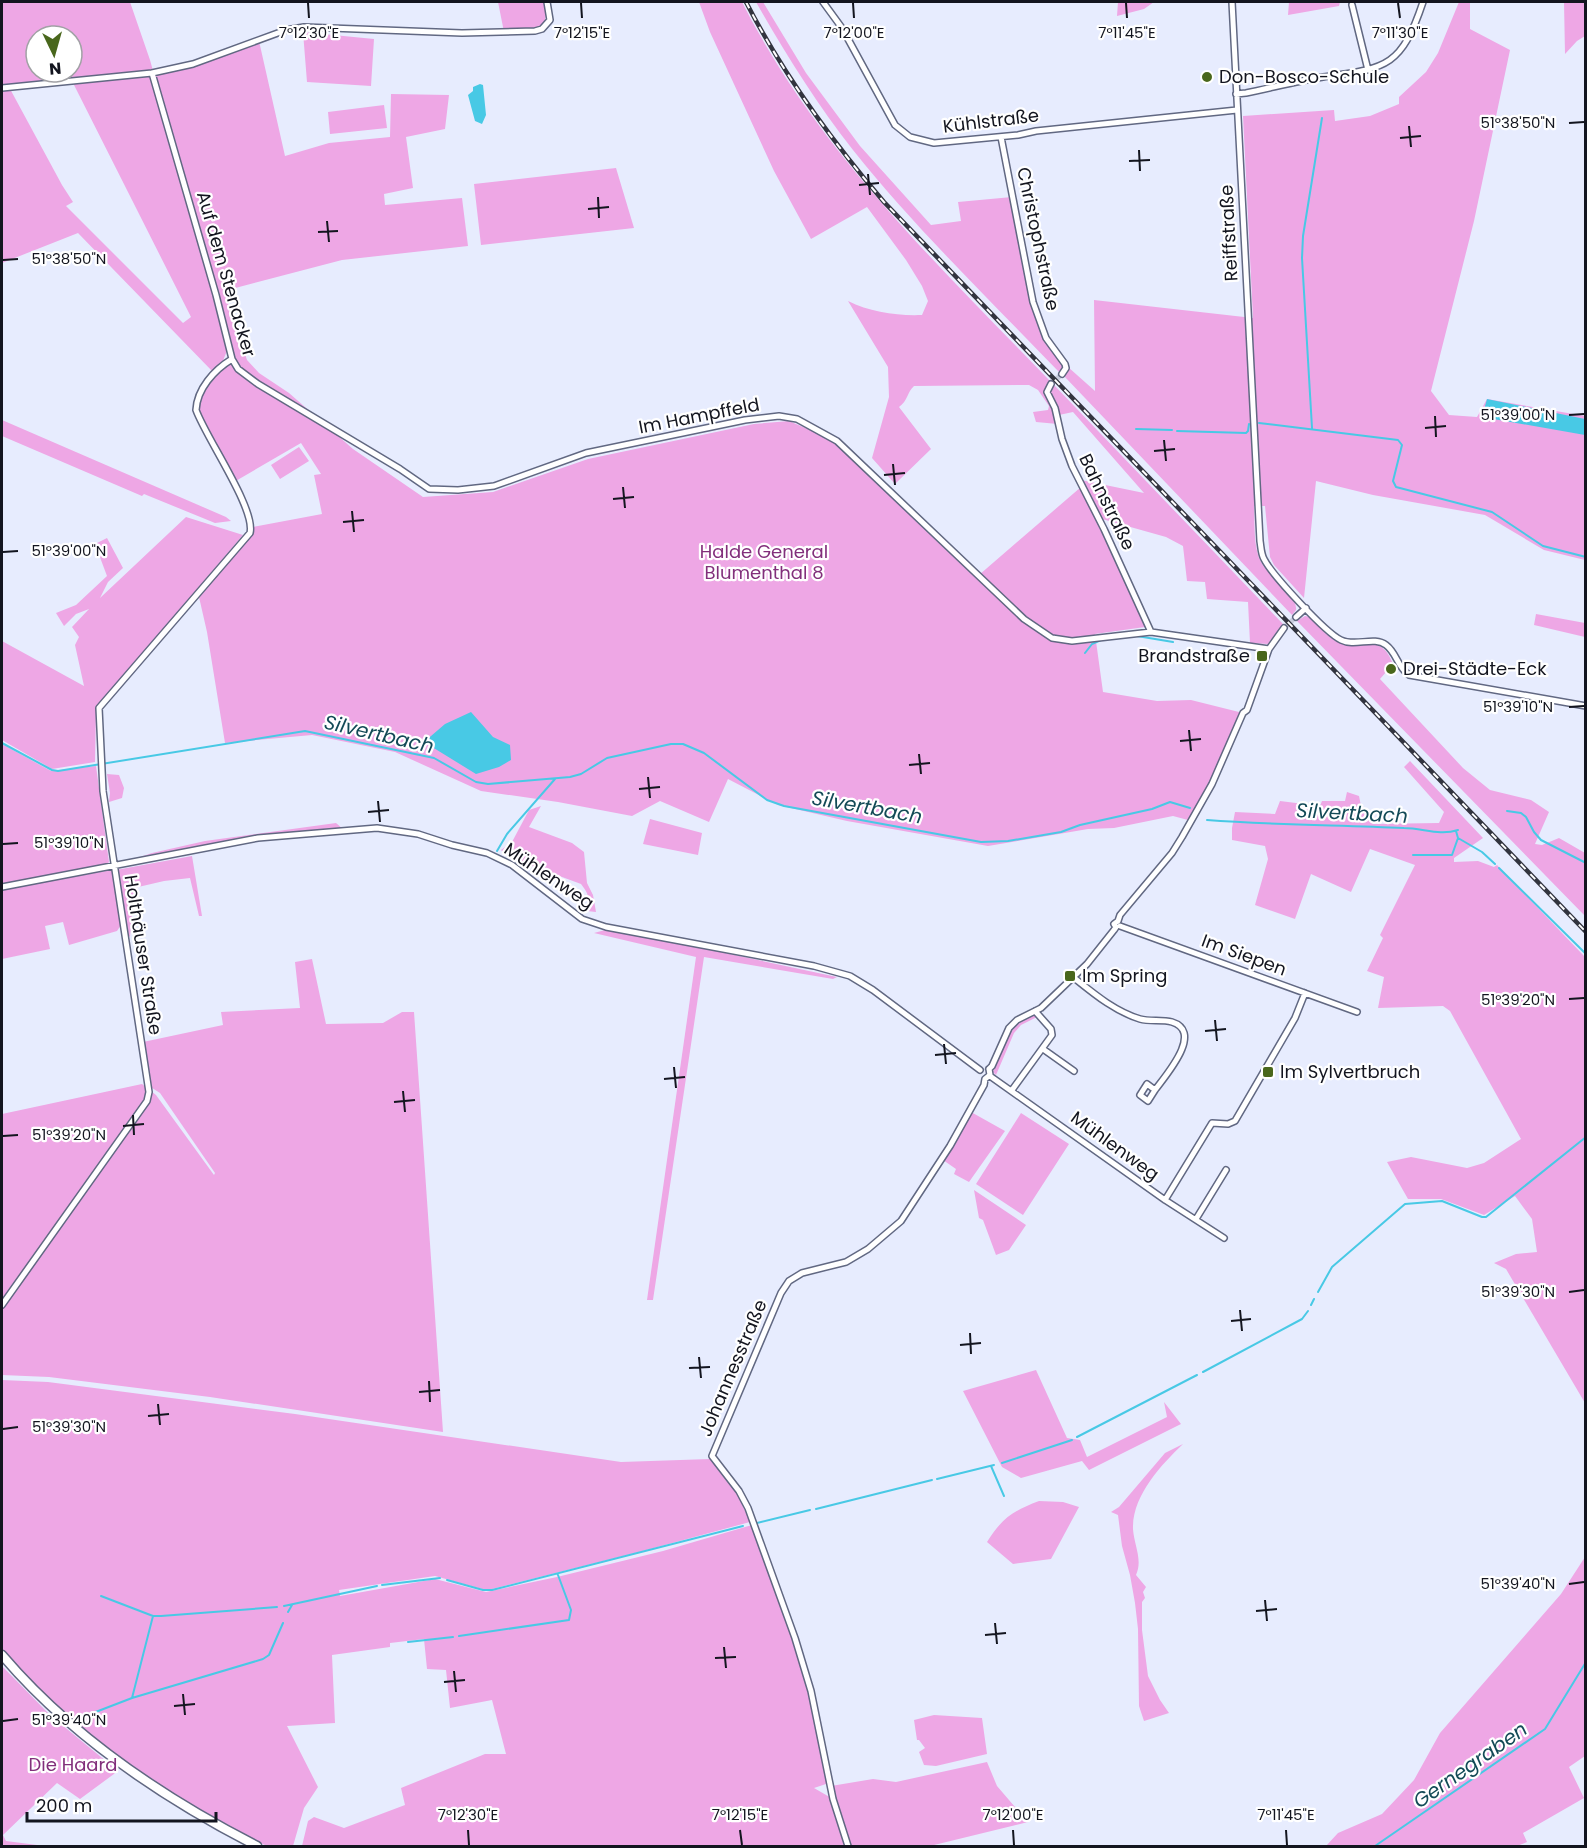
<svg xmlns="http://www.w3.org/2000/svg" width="1587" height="1848" viewBox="0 0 1587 1848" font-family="Poppins,sans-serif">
<rect width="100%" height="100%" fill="#e7ecfe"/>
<path fill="#eea7e5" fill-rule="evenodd" d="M2 2H130L150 60 229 346 222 363 213 372 78 233 2 263ZM36 36H72V72H36ZM71 79 191 317 183 323 66 206 73 202 62 185 9 87Z
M498 2H547L548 6 544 24 537 29 504 32Z
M699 2H742C817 150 937 264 1051 382L1046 388 1058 424 1036 422 1033 412 1048 410 1049 406 1038 390 1029 385 914 386C907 392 908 401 899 407L931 449 895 484 872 458 889 397 888 367 848 301C870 312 897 316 922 315L928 301 922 286 906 260 867 207 811 239 774 171 710 32Z
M756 2H763L806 73 860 146 931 225 961 221 958 202 1012 197 1037 316 1064 368 1060 373C990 300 916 229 853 150 816 103 785 53 756 2Z
M1118 2H1154L1144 9 1117 16Z
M1289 2H1340L1339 6 1288 15Z
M1459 2H1470V29L1510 50 1474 221 1431 391 1449 415 1477 417 1487 399 1585 416V560L1544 550 1485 515 1373 495 1316 481 1304 598 1274 565 1270 557 1265 506H1254C1255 523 1253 547 1261 562 1268 576 1298 595 1296 610L1292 615 1064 376 1068 367 1095 391 1094 300 1253 318 1243 116 1334 110 1335 121 1370 116 1399 104V97L1426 72 1438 53Z
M1564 2H1586L1585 36 1577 41 1565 54Z
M303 32 374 39 371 86 307 82Z
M259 41 285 156 329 143 390 137 391 94 449 95 445 129 406 137 413 188 384 194 385 205 462 198 468 246 342 260 224 291 247 360 259 373 289 393 353 449 423 497 493 492 588 459 754 424 789 421 836 441 979 575 1081 487 1103 530 1145 627 1095 634 1103 692 1157 701 1191 700 1243 713 1211 784 1188 820 1173 816 1114 828 1088 829 988 846 847 821 778 805 728 779 709 822 660 801 632 816 558 802 481 791 395 752 312 735 225 743 207 632 199 597 249 537 253 527 322 514 314 475 321 474 301 443 234 482 197 409C201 388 216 372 233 359L154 75Z
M384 105 387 128 330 134 328 112Z
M616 168 634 228 481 245 474 184Z
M1054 385 1283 624 1268 644 1250 643 1248 602 1207 599 1205 582 1187 581 1183 546 1166 537 1102 519 1081 480 1144 493 1073 412 1059 415 1049 393Z
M2 420 226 517 231 521 215 523 144 494 142 496 2 436Z
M299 447 309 461 280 479 271 465Z
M186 517 243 535 100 704 96 711 95 762 52 769 2 740V641L84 686 75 645 79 637 72 627 89 609 76 614 64 626 56 613 76 605 107 576 95 544 107 538 123 568 108 582 100 598Z
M1536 614 1585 623V637L1534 625Z
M1305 616 1310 617C1318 625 1327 637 1338 642 1364 652 1380 631 1393 664L1380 679 1463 768 1490 790 1531 800 1549 812 1535 844 1542 845 1559 838 1585 853V916L1297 621Z
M2 744 51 771 96 766 109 862 104 867 2 884Z
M1410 761 1483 838 1454 858V862L1478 861 1494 867 1497 865 1585 957V1403L1506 1269 1494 1263 1516 1254 1537 1252 1532 1219 1515 1196 1484 1215 1441 1199H1408L1387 1162 1411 1157 1467 1168 1484 1163 1521 1139 1450 1011 1443 1006 1378 1008 1384 977 1367 971 1383 938 1380 935 1415 865 1370 849 1351 892 1311 874 1295 919 1255 905 1268 859 1265 846 1232 840V828L1235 812 1275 814 1280 801 1320 806 1322 801H1345L1347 792 1359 796 1361 806 1373 824 1439 823 1444 812 1404 767Z
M107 774 119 775 124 788 122 798 109 802 110 793Z
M541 806 529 827 572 843 584 852 587 883 593 895 596 912 587 911C590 899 589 894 581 884L508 857 501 850 512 842 529 810Z
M650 819 702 833 698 855 643 844Z
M336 823 343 829 246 838 240 840 135 861 140 857 152 853 205 841Z
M192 856 202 916H199L190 878 164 881 134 888 130 937 126 932 116 870Z
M112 870 121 925 117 931 69 945 63 922 45 926 50 949 2 959V889Z
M605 930 697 947 837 977 833 979 704 957 653 1300H647L696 957 594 933Z
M312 959 326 1024 383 1023 402 1012H414L443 1432 210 1397 49 1377 2 1375V1114L142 1084 156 1095 214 1175 215 1173 160 1093 149 1086 143 1042 223 1025 221 1012 300 1008 295 962Z
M1032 1015 1037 1017 1021 1025 1014 1033 996 1075 993 1072C1003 1046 1006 1028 1032 1015Z
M971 1112 1005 1131 969 1182 954 1174 956 1169 943 1160Z
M1021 1113 1069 1144 1023 1215 976 1184Z
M974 1190 1026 1225 1009 1250 996 1255 983 1220 979 1218Z
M1036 1370 1067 1438 1080 1440 1087 1457 1167 1417 1164 1402 1181 1424 1089 1470 1082 1461 1021 1478 1002 1467 963 1391Z
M2 1380 48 1382 295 1414 621 1462 710 1459 736 1491 750 1522 639 1552 492 1589H482L435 1576 339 1590 340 1596 435 1579 486 1592 557 1577 663 1551 752 1525 811 1690 829 1783 814 1788 833 1799 848 1846H302L308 1821 314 1817 344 1828 405 1805 401 1788 485 1754H506L492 1700 450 1708 446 1670 427 1669 424 1639 390 1643V1647L332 1655 335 1723 287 1726 318 1787 304 1808 293 1846C285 1846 273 1848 265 1845 249 1839 233 1827 217 1819 137 1774 61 1719 2 1649Z
M1183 1444C1161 1465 1132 1496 1133 1529 1134 1545 1143 1560 1136 1575L1146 1587 1143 1592 1145 1598 1142 1602V1630L1148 1676 1160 1700 1169 1713 1144 1721 1139 1706 1138 1629 1135 1603 1130 1575 1122 1546 1118 1515 1111 1512 1119 1507 1165 1453Z
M1039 1501 1063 1502 1079 1507 1051 1559 1013 1564 987 1542C1002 1518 1013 1511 1039 1501Z
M1585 1557V1756L1569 1767 1584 1798 1523 1833 1527 1842 1517 1846H1326L1338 1833 1382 1814 1414 1780 1440 1733 1561 1594Z
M2 1666 50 1715 118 1771 80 1799 57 1783 3 1835 6 1841 45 1846H2Z
M934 1715 982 1718 987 1754 936 1766 924 1765 919 1752 925 1748 919 1740H917L914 1720Z
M987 1762 997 1786 1028 1822 930 1846H850L831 1786 873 1779 896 1782Z"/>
<path fill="#48c9e5" d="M480 84 483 85 486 115 482 124 475 121 468 95 473 91V87Z
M1487 399 1585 419V435L1482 417Z
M471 712 493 737 510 745 511 760 499 767 476 774 424 742 445 724Z"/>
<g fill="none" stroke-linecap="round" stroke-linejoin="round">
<path stroke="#48c9e5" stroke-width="2" d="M1259 423 1398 440 1402 445 1393 481 1396 487 1492 512 1543 546 1586 557
M1312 428 1302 258 1303 236 1322 118
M1136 429 1172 430
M1177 431 1246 433 1248 431 1249 424
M1137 636 1173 642
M1085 653 1092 644 1101 640
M2 743 52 770 58 771 305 731 434 758 476 782 488 784 570 777 581 774 607 758 671 744H683L704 753 767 800 784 806 981 842 1008 841 1061 832 1080 825 1152 809 1170 802 1190 808
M1507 811 1521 813 1526 817 1534 832 1541 840 1586 863
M1207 820C1273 825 1338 825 1404 828 1423 828 1439 836 1458 830
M1456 831 1458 838 1482 852 1495 864
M497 851 507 834 555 779
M1413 855H1452L1458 838
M1499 868 1586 954
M1318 1292 1332 1267 1405 1204 1442 1201 1482 1217H1486L1586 1137
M1311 1305 1314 1299
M1203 1372 1302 1319 1308 1311
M1077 1437 1197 1375
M1002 1463 1072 1440
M991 1466 1004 1496
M937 1479 994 1465
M816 1509 932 1480
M757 1523 810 1510
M447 1580 483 1590H492L743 1526
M382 1585 440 1578
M101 1596 153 1616H161L277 1607
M284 1606 377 1586
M288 1612 292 1605
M459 1636 569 1620 571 1610 558 1575
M408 1642 453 1637
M132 1698 153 1616
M93 1713 132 1698 263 1659 269 1655 283 1623
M1375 1846 1545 1729 1586 1662"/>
<path stroke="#c7ccdd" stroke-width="5" stroke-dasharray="5 2.5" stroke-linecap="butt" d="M1051 384 1062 374
M1284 628 1296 617"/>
<defs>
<path id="street" d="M823 2 842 28 895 125 910 137 934 143 1018 135 1036 131 1237 110
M1232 2 1260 541C1261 547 1261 554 1264 559 1272 575 1326 633 1341 640 1355 647 1374 636 1386 645 1397 653 1397 667 1409 675L1586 706
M1352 5 1368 70
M152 73 216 295 232 359 238 369 258 384 400 469 429 489 458 490 494 486 586 453 745 420 779 416 797 419 837 441 1024 619 1052 638 1072 641 1151 632 1269 649
M2 88 152 73 193 64 286 30 304 27 462 33 535 31 542 29 550 20 547 2
M1236 94 1246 93C1271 88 1297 81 1323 77 1386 68 1401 68 1423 2
M1001 137 1033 302 1046 338 1065 364 1066 368 1062 374
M1051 384 1047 392 1055 408 1062 439 1072 466 1104 529 1151 632
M1296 617 1306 608
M2 887 258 838 377 828 418 834 452 845 487 853 512 865 582 919 606 927 814 966 850 976 873 990 980 1070
M1120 926 1357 1012
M1073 977C1093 993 1114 1011 1140 1019 1150 1022 1162 1019 1172 1022 1204 1032 1166 1075 1155 1090L1147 1084 1140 1095 1148 1101 1155 1090
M1043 1049 1074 1071
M989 1069 992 1066 1009 1028 1017 1020 1041 1008 1087 964 1114 930 1116 927 1114 924 1118 921 1120 915 1172 853 1182 837 1212 784 1243 713 1247 710 1269 649 1284 628
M990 1076 1165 1200 1224 1238
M1012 1090 1052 1035 1051 1029 1035 1011
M1165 1200 1212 1123 1228 1124 1235 1121 1295 1018 1305 993
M1196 1219 1226 1170
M2 1305 147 1101 149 1092 103 791 99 708 250 533C256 509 206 438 196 410 197 389 214 370 232 359
M848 1846 833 1799 811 1691 795 1638 748 1508 739 1491 712 1456 781 1293 789 1281 802 1273 846 1262 868 1249 901 1221 950 1146 984 1085 985 1079 990 1075 989 1069"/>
<path id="secondary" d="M2 1655C71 1736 163 1798 257 1846"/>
</defs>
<use href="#street" stroke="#616882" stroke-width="8"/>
<use href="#secondary" stroke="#616882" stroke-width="11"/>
<use href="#street" stroke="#fff" stroke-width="5"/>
<use href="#secondary" stroke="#fff" stroke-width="8"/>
<defs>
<path id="rail" d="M746 2C783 74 831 140 884 202L1586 932"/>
</defs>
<use href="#rail" stroke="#32343f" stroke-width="4.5"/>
<use href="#rail" stroke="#fff" stroke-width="2" stroke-dasharray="7" stroke-linecap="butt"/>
</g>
<path fill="none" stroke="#13151f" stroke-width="2" d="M308 3 309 18M581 3 582 18M853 3 854 18M1126 3 1127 18M1398 3 1400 18M1569 123 1584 122M1409 126 1411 147M1400 138 1421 136M1139 150 1140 171M1129 161 1150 160M868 174 870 195M859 185 879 183M598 197 599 218M588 209 609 207M327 221 329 242M318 232 338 231M3 260 18 259M1569 415 1584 414M1435 416 1436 437M1425 428 1446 426M1164 440 1166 461M1154 451 1175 449M893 464 895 485M884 475 905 473M623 487 625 508M613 499 634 497M352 511 354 532M343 522 364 520M3 552 18 551M1569 707 1584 706M1189 730 1191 751M1180 741 1201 739M919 754 921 774M909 765 930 763M648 777 650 798M639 789 660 787M378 801 380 822M368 812 389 810M3 844 18 843M1569 999 1584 998M1215 1020 1217 1041M1205 1031 1226 1029M944 1044 946 1064M935 1055 956 1053M674 1067 676 1088M664 1079 685 1077M403 1091 405 1112M394 1102 415 1100M133 1115 134 1135M123 1126 144 1124M3 1136 18 1135M1569 1292 1584 1290M1240 1310 1242 1331M1231 1321 1251 1319M970 1333 971 1354M960 1345 981 1343M699 1357 701 1378M689 1368 710 1367M429 1381 430 1402M419 1392 440 1390M158 1404 160 1425M148 1416 169 1414M3 1429 18 1427M1569 1584 1584 1582M1265 1600 1267 1621M1256 1611 1277 1609M995 1623 997 1644M985 1635 1006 1633M724 1647 726 1668M715 1658 736 1657M454 1671 456 1692M444 1682 465 1680M183 1694 185 1715M174 1706 195 1704M3 1721 18 1719M468 1830 469 1845M740 1830 742 1845M1013 1830 1014 1845M1286 1830 1287 1845"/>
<g fill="#49671c" stroke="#fff" stroke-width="2">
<circle cx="1207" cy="77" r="6"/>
<rect x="1256" y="650" width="12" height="12" rx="3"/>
<circle cx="1391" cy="669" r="6"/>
<rect x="1064" y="970" width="12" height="12" rx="3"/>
<rect x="1262" y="1066" width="12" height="12" rx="3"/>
</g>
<g text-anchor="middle" stroke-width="4.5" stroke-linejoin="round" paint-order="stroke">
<g font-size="18" fill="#13151f" stroke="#fff" text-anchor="start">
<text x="1219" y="83">Don-Bosco-Schule</text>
<text x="1250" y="662" text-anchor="end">Brandstraße</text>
<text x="1403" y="675">Drei-Städte-Eck</text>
<text x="1082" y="982">Im Spring</text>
<text x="1280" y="1078">Im Sylvertbruch</text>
</g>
<g font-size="18" fill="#13151f" stroke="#fff">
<text transform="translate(991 121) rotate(-7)" y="6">Kühlstraße</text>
<text transform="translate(1229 233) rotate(-93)" y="6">Reiffstraße</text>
<text transform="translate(1038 239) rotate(78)" y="6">Christophstraße</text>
<text transform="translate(226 274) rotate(74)" y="6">Auf dem Stenacker</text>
<text transform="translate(699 416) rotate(-11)" y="6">Im Hampffeld</text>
<text transform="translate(1107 502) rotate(64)" y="6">Bahnstraße</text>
<text transform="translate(549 876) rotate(34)" y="6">Mühlenweg</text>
<text transform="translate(143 955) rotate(81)" y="6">Holthäuser Straße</text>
<text transform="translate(1244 955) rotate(20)" y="6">Im Siepen</text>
<text transform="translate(1115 1146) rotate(36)" y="6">Mühlenweg</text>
<text transform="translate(733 1368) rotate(-67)" y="6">Johannesstraße</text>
</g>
<g font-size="18" fill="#822f7b" stroke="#fff">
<text x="764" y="558">Halde General<tspan x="764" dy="21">Blumenthal 8</tspan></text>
<text x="73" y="1771">Die Haard</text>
</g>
<g font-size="20" font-style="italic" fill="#134a57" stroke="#fff">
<text transform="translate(379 734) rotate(13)" y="7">Silvertbach</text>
<text transform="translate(867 807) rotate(10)" y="7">Silvertbach</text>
<text transform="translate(1352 813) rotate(3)" y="7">Silvertbach</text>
<text transform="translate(1470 1765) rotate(-35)" y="7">Gernegraben</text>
</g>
</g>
<g font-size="15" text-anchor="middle" fill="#13151f" stroke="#fff" stroke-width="4.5" stroke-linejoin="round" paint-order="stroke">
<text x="309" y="38">7°12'30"E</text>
<text x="582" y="38">7°12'15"E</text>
<text x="854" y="38">7°12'00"E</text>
<text x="1127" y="38">7°11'45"E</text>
<text x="1400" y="38">7°11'30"E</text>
<text x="1518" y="128">51°38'50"N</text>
<text x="69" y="264">51°38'50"N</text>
<text x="1518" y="420">51°39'00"N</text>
<text x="69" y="556">51°39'00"N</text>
<text x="1518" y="712">51°39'10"N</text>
<text x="69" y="848">51°39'10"N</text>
<text x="1518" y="1005">51°39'20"N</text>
<text x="69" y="1140">51°39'20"N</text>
<text x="1518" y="1297">51°39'30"N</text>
<text x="69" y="1432">51°39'30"N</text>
<text x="1518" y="1589">51°39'40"N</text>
<text x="69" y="1725">51°39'40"N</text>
<text x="468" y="1820">7°12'30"E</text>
<text x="740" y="1820">7°12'15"E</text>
<text x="1013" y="1820">7°12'00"E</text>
<text x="1286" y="1820">7°11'45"E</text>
</g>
<rect width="1587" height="1848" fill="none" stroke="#13151f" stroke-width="6"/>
<g transform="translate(54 54) rotate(175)"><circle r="28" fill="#ffffff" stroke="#a1a1a5" stroke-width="1.5"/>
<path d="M0-4.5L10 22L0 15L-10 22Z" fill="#49671c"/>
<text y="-9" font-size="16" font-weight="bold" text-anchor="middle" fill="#13151f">N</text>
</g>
<path d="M27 1812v9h189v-9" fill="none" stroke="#13151f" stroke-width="3"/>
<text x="36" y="1812" font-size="18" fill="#13151f" stroke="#ffffff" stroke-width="4.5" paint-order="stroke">200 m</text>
</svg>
